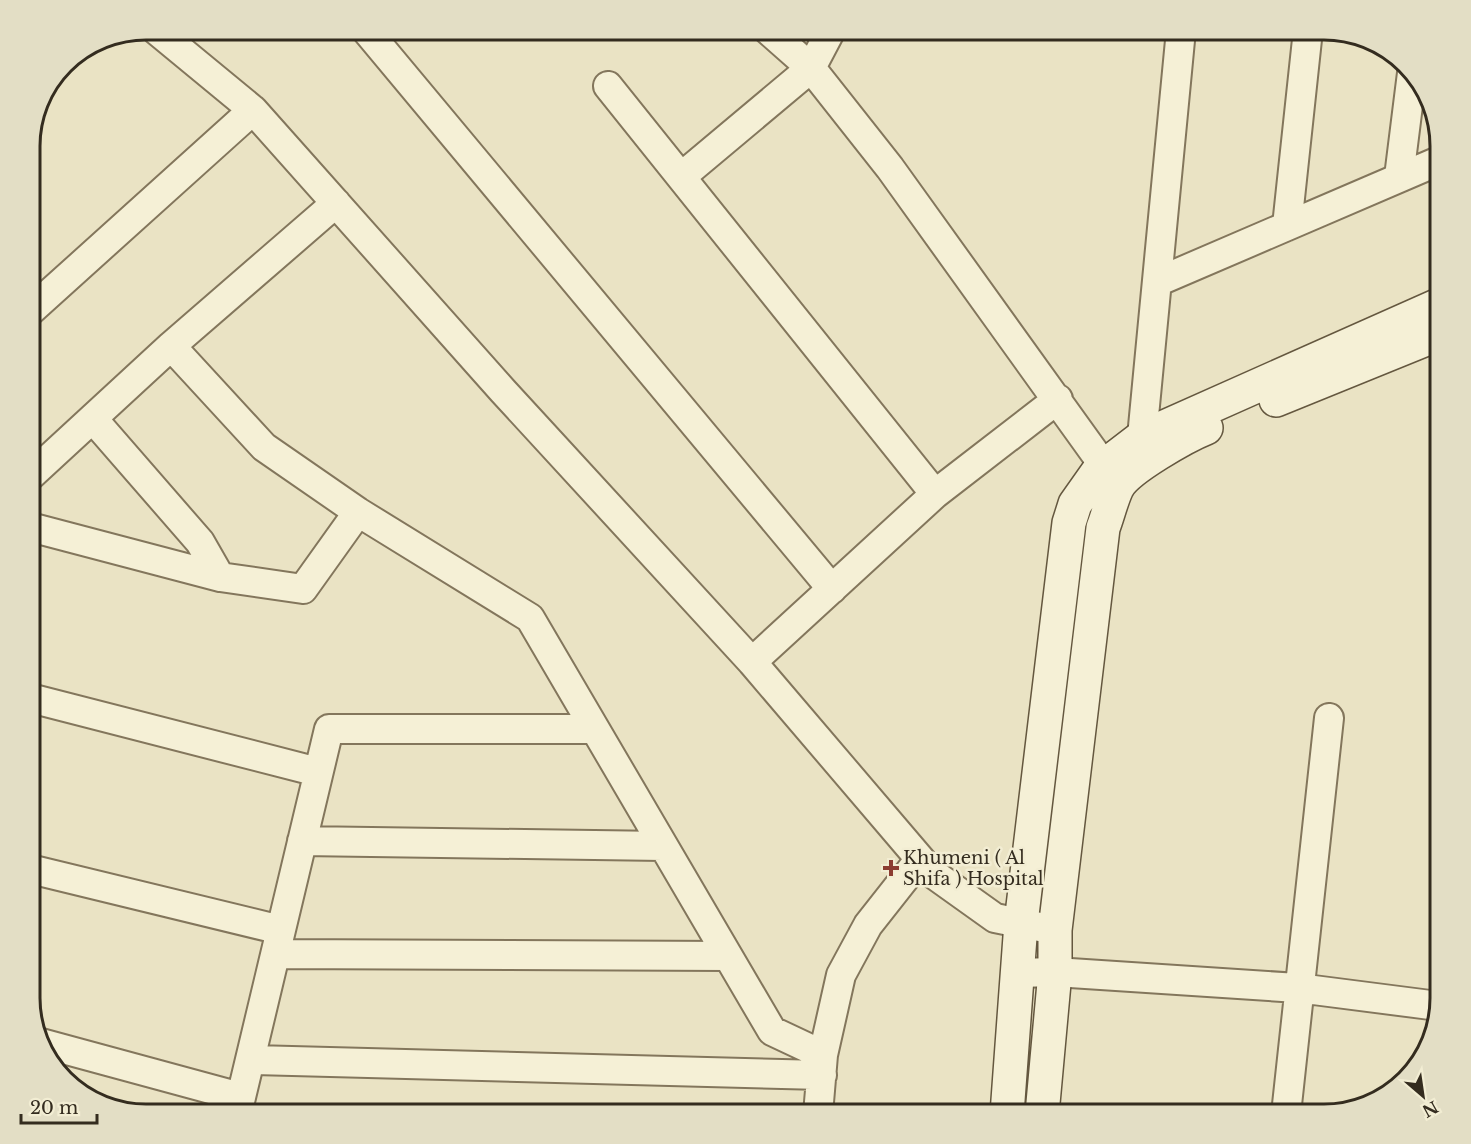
<svg xmlns="http://www.w3.org/2000/svg" width="1471" height="1144" viewBox="0 0 1471 1144" font-family="'Libre Baskerville',serif">
<rect width="100%" height="100%" fill="#eae3c4"/>
<g fill="none" stroke-linecap="round" stroke-linejoin="round">
<defs>
<path id="minor" d="M156 30 253 110 503 391 752 662 932 873 995 918 1055 930
M366 30 832 589
M831 30 811 68 890 168 1117 484
M608 86 935 494
M681 177 811 68 768 30
M1399 177 1412 73
M1287 226 1308 30
M1157 282 1441 160
M30 311 253 110
M171 346 264 447 358 512 530 618 772 1031 823 1055
M93 419 200 542 220 577
M1142 437 1181 30
M30 476 171 346 336 203
M30 527 220 577 303 589 358 512
M752 662 935 494 1058 399
M30 698 318 772
M302 841 663 846
M30 869 281 930
M276 954 728 956
M1017 973 1055 972 1298 988 1438 1006
M41 1043 240 1097
M250 1060 822 1075
M237 1114 329 729H594
M818 1114 823 1055 841 975 868 925 920 859
M1286 1114 1329 718"/>
<path id="secondary" d="M1276 400 1441 333
M1007 1114 1021 923 1069 523 1075 504 1099 470 1142 437 1441 304
M1042 1114 1055 972V930L1103 528C1108 515 1111 501 1117 488 1127 469 1186 436 1206 428"/>
</defs>
<use href="#minor" stroke="#83765c" stroke-width="32"/>
<use href="#secondary" stroke="#64573f" stroke-width="36"/>
<use href="#minor" stroke="#f5f0d6" stroke-width="28"/>
<use href="#secondary" stroke="#f5f0d6" stroke-width="33"/>
</g>
<path fill="#8c3d31" stroke="#f2edd3" stroke-width="2" d="M888 859h6v6h6v6h-6v6h-6v-6h-6v-6h6z"/>
<g text-anchor="middle" stroke-width="5" stroke-linejoin="round" paint-order="stroke">
<g font-size="18" fill="#342c1f" stroke="#f2edd3" text-anchor="start">
<text x="903" y="864">Khumeni ( Al<tspan x="903" dy="21">Shifa ) Hospital</tspan></text>
</g>
</g>
<path d="M0 0H1471V1144H0ZM146 40H1324A106 106 0 0 1 1430 146V998A106 106 0 0 1 1324 1104H146A106 106 0 0 1 40 998V146A106 106 0 0 1 146 40Z" fill="#e3dec5" fill-rule="evenodd"/>
<path fill="none" stroke="#342c1f" stroke-width="3" d="M146 40H1324A106 106 0 0 1 1430 146V998A106 106 0 0 1 1324 1104H146A106 106 0 0 1 40 998V146A106 106 0 0 1 146 40Z"/>
<g transform="translate(1423 1096) rotate(151)" stroke="#f2edd3" stroke-width="4.5" paint-order="stroke">
<path d="M0-4.5L10 22L0 15L-10 22Z" fill="#342c1f"/>
<text y="-9" font-size="16" font-weight="bold" text-anchor="middle" fill="#342c1f">N</text>
</g>
<path d="M21 1114v9h76v-9" fill="none" stroke="#342c1f" stroke-width="3"/>
<text x="30" y="1114" font-size="18" fill="#342c1f" stroke="#f2edd3" stroke-width="4.5" paint-order="stroke">20 m</text>
</svg>
